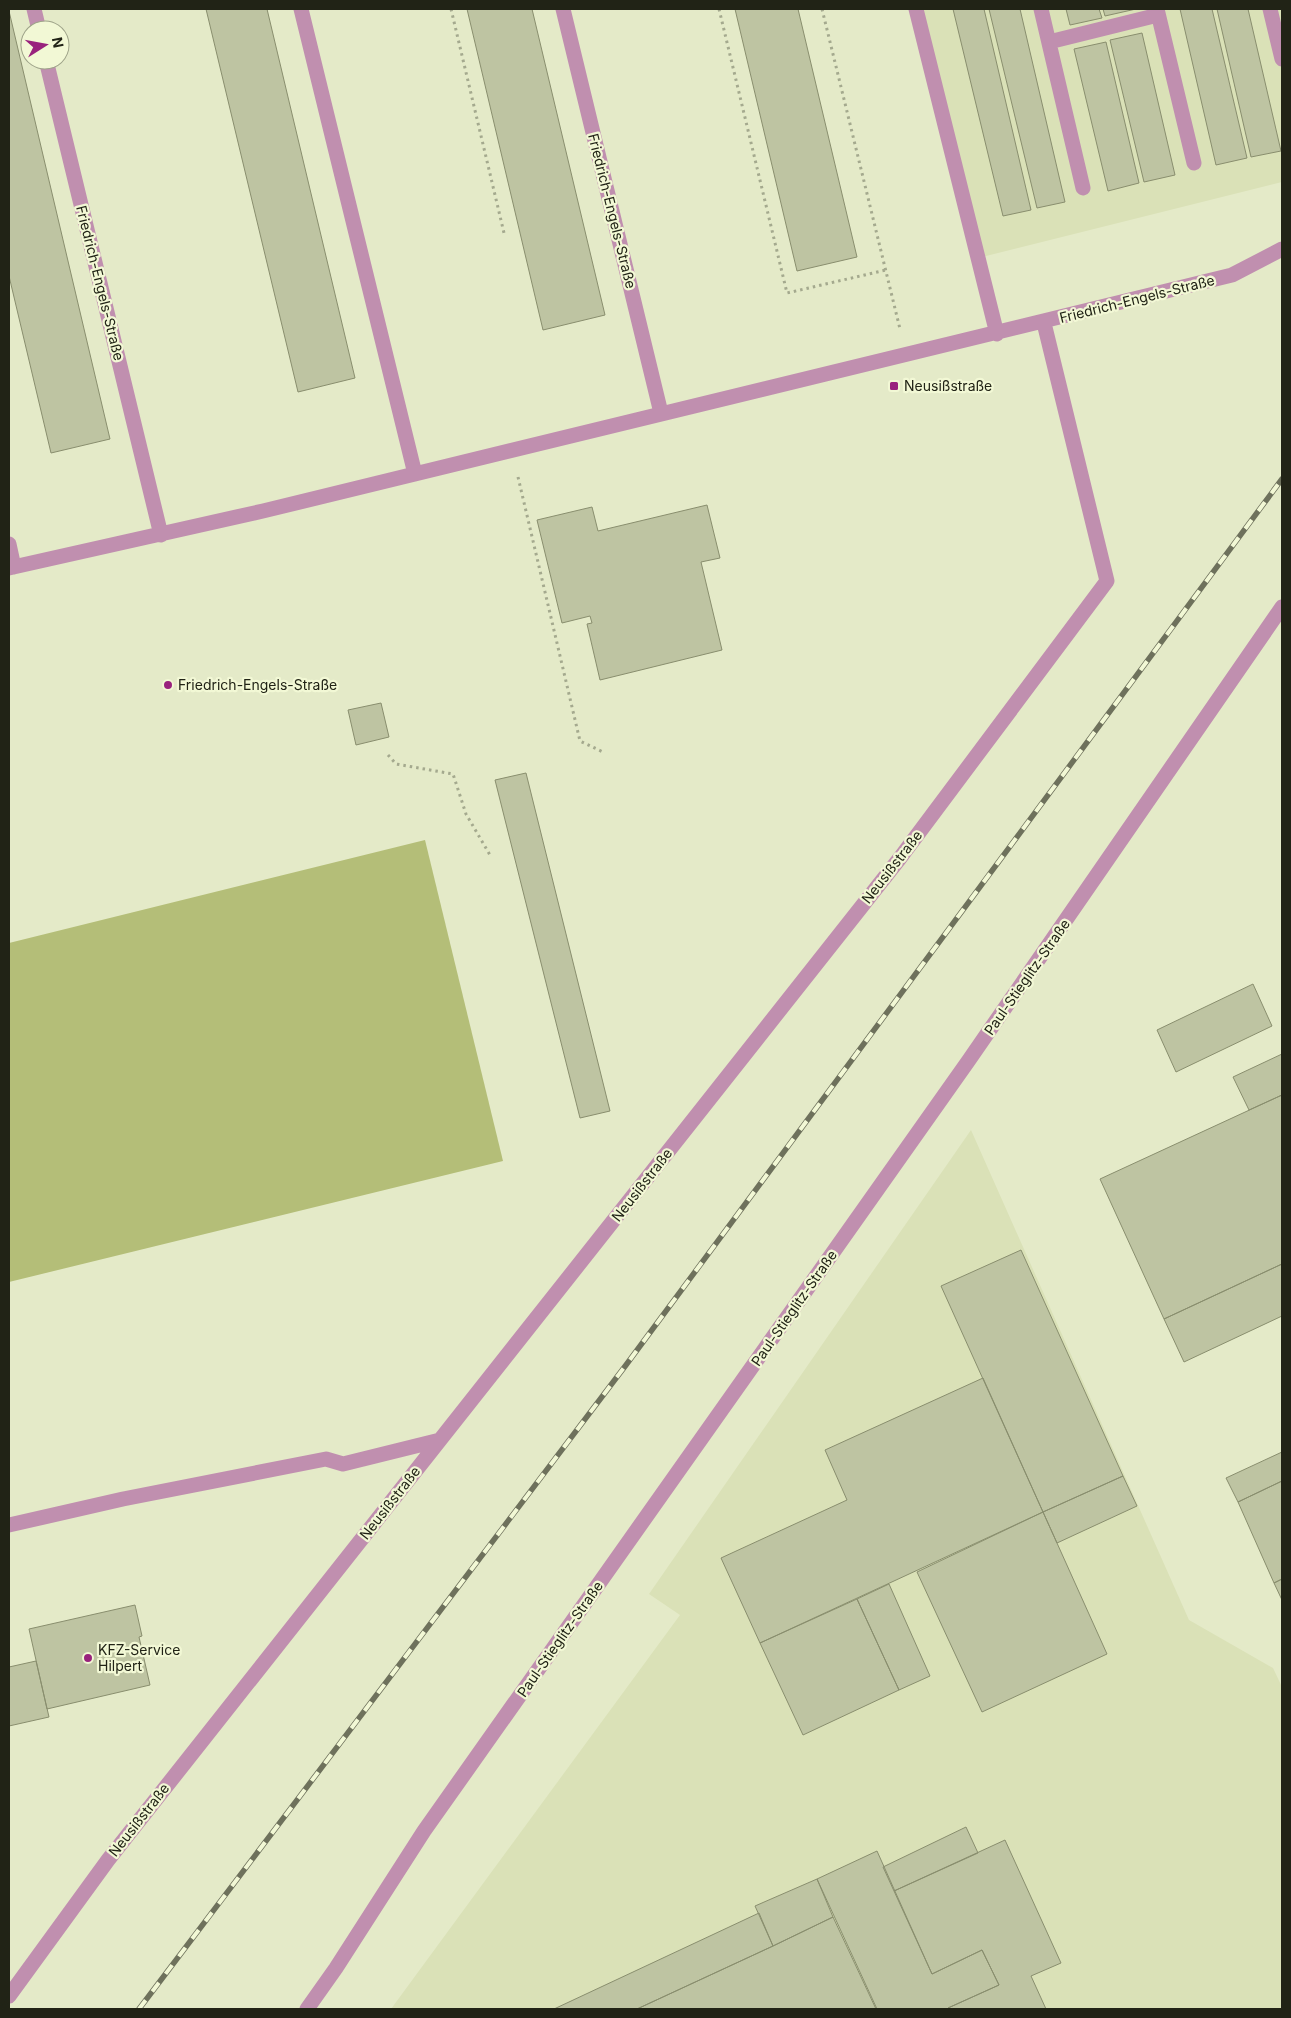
<svg xmlns="http://www.w3.org/2000/svg" width="1291" height="2018" viewBox="0 0 1291 2018" font-family="Inter,sans-serif">
<rect width="100%" height="100%" fill="#e4eac8"/>
<path fill="#dae1b7" d="M916 9H1282V182L978 258Z
M971 1130 1189 1620 1273 1668 1282 1687V2009H391L680 1615 649 1594Z"/>
<path fill="#b4be78" d="M425 840 503 1161 9 1282V943Z"/>
<path fill="#bec4a2" stroke="#898e6e" d="M206 9H267L355 378 298 392Z
M467 9H532L605 315 543 330Z
M735 9H798L857 257 797 271Z
M953 9H984L1031 210 1003 216Z
M989 9H1020L1065 202 1037 208Z
M1066 9H1099L1102 18 1070 25Z
M1103 9H1136L1105 16Z
M1180 9H1212L1247 158 1216 165Z
M1217 9H1248L1281 151 1251 157Z
M9 11 110 439 51 453 9 276Z
M1142 33 1175 175 1144 182 1110 40Z
M1106 42 1139 183 1108 191 1074 49Z
M707 505 720 558 701 562 722 650 600 680 587 624 592 623 590 616 562 623 537 520 592 507 598 531Z
M381 703 389 737 356 745 348 710Z
M526 773 610 1111 580 1118 495 780Z
M1253 984 1272 1026 1176 1072 1157 1030Z
M1282 1054V1095L1249 1110 1233 1077Z
M1282 1095V1264L1164 1319 1100 1179Z
M1021 1250 1123 1476 1043 1512 941 1286Z
M1282 1264V1316L1184 1362 1164 1319Z
M983 1378 1043 1512 760 1643 721 1558 847 1500 825 1450Z
M1282 1452V1481L1238 1502 1226 1478Z
M1123 1476 1137 1506 1057 1543 1043 1512Z
M1282 1481V1579L1274 1583 1238 1502Z
M1043 1512 1107 1654 982 1712 917 1572Z
M1282 1579V1600L1274 1583Z
M889 1584 930 1676 899 1690 857 1599Z
M857 1599 899 1690 803 1735 760 1643Z
M135 1605 142 1636 139 1637 150 1685 47 1709 29 1629Z
M36 1661 49 1717 9 1726V1667Z
M966 1827 978 1853 894 1891 883 1867Z
M1005 1840 1061 1963 1031 1976 1046 2009H949L948 2008 999 1985 982 1950 932 1974 894 1891Z
M877 1851 932 1974 982 1950 999 1985 948 2008 949 2009H877L817 1879Z
M817 1879 833 1917 773 1946 755 1906Z
M759 1913 773 1946 637 2009H554Z
M833 1917 876 2009H637L773 1946Z"/>
<g fill="none" stroke-linecap="round" stroke-linejoin="round">
<path stroke="#a4a98e" stroke-width="3" stroke-dasharray="2.5 4" stroke-linecap="butt" d="M451 9 504 233
M719 9 787 293 886 270
M822 9 900 329
M518 477 580 741 603 752
M388 755 396 764 453 774 466 814 490 855"/>
<path stroke="#c08faf" stroke-width="15" d="M34 9 39 30
M301 9 415 474
M563 9 661 413
M916 9 997 334
M1041 9 1083 188
M1157 9 1194 163
M1270 9 1282 59
M1049 42 1158 15
M46 60 161 535
M9 544 14 567
M9 568 263 511 1232 275 1282 249
M9 1525 123 1499 326 1459 343 1464 440 1440
M9 1996 108 1860 900 858 1107 581 1044 323
M307 2009 336 1968 424 1831 969 1060 1282 607"/>
<defs>
<path id="rail" d="M139 2009 626 1365 1282 479"/>
</defs>
<use href="#rail" stroke="#6e715c" stroke-width="5.5"/>
<use href="#rail" stroke="#f2f8d5" stroke-width="4" stroke-dasharray="11" stroke-linecap="butt"/>
</g>
<g fill="#99227d" stroke="#f2f8d5" stroke-width="2">
<rect x="889" y="381" width="10" height="10" rx="2.5"/>
<circle cx="168" cy="685" r="5"/>
<circle cx="88" cy="1658" r="5"/>
</g>
<g text-anchor="middle" stroke-width="4.5" stroke-linejoin="round" paint-order="stroke">
<g font-size="14" fill="#212316" stroke="#f2f8d5">
<text transform="translate(612 211) rotate(76)" y="5">Friedrich-Engels-Straße</text>
<text transform="translate(100 283) rotate(76)" y="5">Friedrich-Engels-Straße</text>
<text transform="translate(1137 299) rotate(-14)" y="5">Friedrich-Engels-Straße</text>
<text transform="translate(892 867) rotate(-52)" y="5">Neusißstraße</text>
<text transform="translate(1027 977) rotate(-55)" y="5">Paul-Stieglitz-Straße</text>
<text transform="translate(642 1185) rotate(-52)" y="5">Neusißstraße</text>
<text transform="translate(794 1308) rotate(-55)" y="5">Paul-Stieglitz-Straße</text>
<text transform="translate(390 1503) rotate(-52)" y="5">Neusißstraße</text>
<text transform="translate(560 1639) rotate(-55)" y="5">Paul-Stieglitz-Straße</text>
<text transform="translate(139 1820) rotate(-52)" y="5">Neusißstraße</text>
</g>
<g font-size="14" fill="#212316" stroke="#f2f8d5" text-anchor="start">
<text x="904" y="391">Neusißstraße</text>
<text x="178" y="690">Friedrich-Engels-Straße</text>
<text x="98" y="1655">KFZ-Service<tspan x="98" dy="16">Hilpert</tspan></text>
</g>
</g>
<rect width="1291" height="2018" fill="none" stroke="#212316" stroke-width="20"/>
<g transform="translate(45 45) rotate(79)"><circle r="24" fill="#f2f8d5" stroke="#9ea389"/>
<path d="M0-4L9 19L0 12L-9 19Z" fill="#99227d"/>
<text y="-8" font-size="14" font-weight="bold" text-anchor="middle" fill="#212316">N</text>
</g>
</svg>
